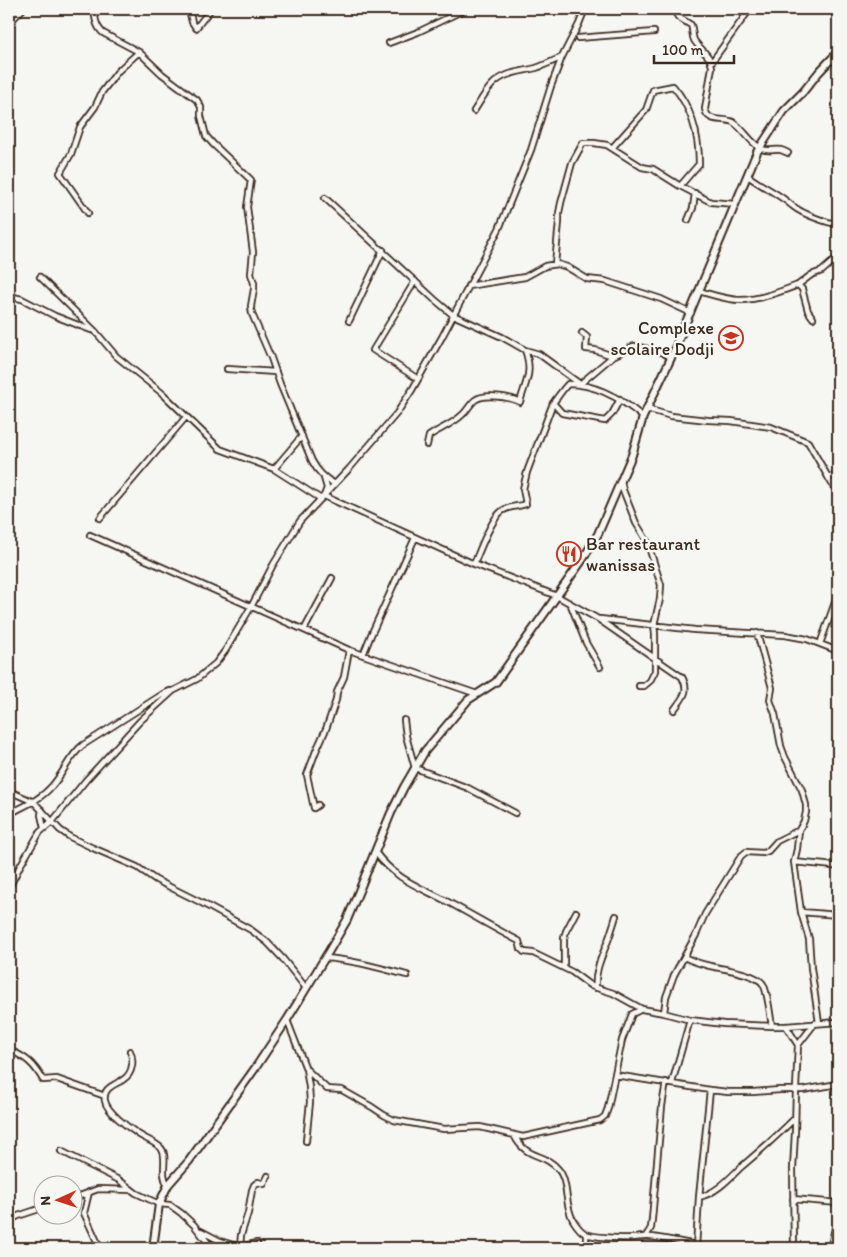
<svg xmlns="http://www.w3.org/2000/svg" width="847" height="1257" viewBox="0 0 847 1257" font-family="Itim,sans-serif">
<rect width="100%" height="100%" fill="#f6f6f2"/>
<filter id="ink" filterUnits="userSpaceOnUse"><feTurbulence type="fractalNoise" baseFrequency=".02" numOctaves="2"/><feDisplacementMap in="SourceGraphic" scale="10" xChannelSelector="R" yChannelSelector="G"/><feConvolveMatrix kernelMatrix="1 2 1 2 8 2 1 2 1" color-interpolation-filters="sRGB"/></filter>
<g filter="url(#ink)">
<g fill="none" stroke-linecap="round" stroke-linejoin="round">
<defs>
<path id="street" d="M94 9C95 18 96 27 103 33L139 52 162 74 197 100 201 107V116L206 136 213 144 251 180 247 207 253 252 251 274 254 283V289L251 306 252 314 271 358 280 384 312 461C318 472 324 478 335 484
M189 9 192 22 196 28 211 9
M673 9 678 17 691 25C693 30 692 36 694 40 700 50 711 55 712 67L705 109C708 124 723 117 733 122 744 129 750 143 762 149 769 152 774 149 781 150 784 151 786 152 788 153
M9 23 23 9
M578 38 654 32
M389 43 418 32 466 9
M832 60 838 65
M711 63 750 9
M474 111C480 102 485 92 492 85 504 72 521 72 536 68 545 65 553 61 562 57
M612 148 646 110 653 90 673 86C692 108 699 136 699 164L680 186
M748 176C760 185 773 191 785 200 788 202 791 205 794 207 803 214 827 223 838 224
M325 198 434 299 453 315 502 337 525 350 539 354 580 384
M88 213 60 173 71 154 80 127 95 107 102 92 118 71 139 52
M688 220 693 208 695 193
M555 264 559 222V213L561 203 572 163 583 143H594L607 145 642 167 653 169 680 186 711 202 735 204
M40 277 95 331 116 356 162 393 220 449 274 469 321 499
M415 281 373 350 418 379
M798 285 811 275 822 271 838 257
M468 286 525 277 545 266 557 264 567 267 587 279 605 281 661 299 691 313
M699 291C713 295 727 300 741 300 759 300 782 291 798 285L802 289 808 311 813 318
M9 296 22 299 55 316 91 330
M349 321 383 250
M582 333 587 337 586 349 595 350 613 356
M227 369 276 372
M580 384 613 356 634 346 662 352 671 358
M553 403 562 413 605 421 612 414 620 399
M647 409 671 416 708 420 731 421 771 427 808 442 828 477 838 476
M427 445 429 436C439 429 453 424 462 415 467 411 470 404 475 400 484 393 510 397 520 402 526 381 533 372 525 350
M274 469 302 436
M828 477 838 494
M324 478 327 488 324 496 474 564 557 596 598 619 682 677C690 692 683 697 674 710
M621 481 623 490 636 523 647 541 661 585 660 599 654 625 655 634V671L650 681 644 686H639
M100 518 186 417
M90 535 349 650 477 694
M474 564C480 550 491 519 502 511 509 506 518 507 526 504L523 489 527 472 553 403C558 397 562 390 568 384 597 384 622 399 643 417
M570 603 586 643 600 667
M600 619 695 630 785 635 807 639 838 651
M304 630 332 578
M820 644 838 594
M363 655 371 635 415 538
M404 720 406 736 415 768 468 788 515 813
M9 791 34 802 60 830 70 837 93 848 137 867 156 880 200 902 251 930 267 942 283 959 306 988
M318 805 314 808 307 775 316 751 326 729 336 700 337 692 344 677 349 650
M42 810 41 815 44 828
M9 814C24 806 40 800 52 786 64 773 69 756 83 745L163 694 170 691
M799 830 797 849 794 862 801 912 838 915
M375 852C396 880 418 886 448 902 472 915 495 929 519 941L521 949 524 952 533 953 572 972 591 986 613 993 642 1009 664 1013 690 1020 724 1024 772 1026H786L838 1022
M794 862C809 864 823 864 838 867
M9 888 20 866 40 832 52 822 86 780 140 721 173 691 197 679 216 663 225 651 251 607 273 565 300 521 349 469 397 413 412 390 442 337 499 229 531 150 551 86 562 57 579 24 585 9
M801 912 809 939 811 968 819 1023
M684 957C692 961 701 964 710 966 723 969 756 973 763 984 768 992 770 1016 772 1026
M325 958C353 960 380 968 407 975
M564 968V938L566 931 576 912
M596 988C594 969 604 953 610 935 612 929 614 923 616 916
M664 1013 666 997 674 975 696 935 705 914 741 856 746 852 763 853 768 851 777 841 799 830 804 821 806 812V805L802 790 785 757 781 746 775 714 770 700 772 688 757 633
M287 1020 306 1069 309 1087 310 1102 306 1141
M786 1026 798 1045
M9 1050C26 1057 34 1064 43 1080L57 1079 105 1096
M130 1051C134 1060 133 1073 124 1079 116 1085 102 1087 105 1101 107 1112 129 1128 138 1134 145 1139 155 1142 161 1148 169 1157 159 1174 168 1185
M306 1069 327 1089 342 1090 372 1107 384 1115 394 1120 444 1129 480 1127 523 1137 600 1120 605 1116 608 1108 622 1040 632 1014 642 1009
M615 1075 710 1090 728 1092H753L780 1090H803L838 1084
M672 1083 690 1020
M514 1135C526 1160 544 1152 558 1169 569 1181 564 1204 573 1220 576 1225 580 1231 586 1234 592 1237 623 1239 632 1238 638 1238 644 1236 651 1237 666 1239 681 1242 696 1245
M61 1151 119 1180 136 1193 159 1204 170 1205 181 1213 194 1225 212 1248
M89 1192 84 1213 100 1248H103
M699 1197C715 1194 729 1179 740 1168 759 1152 777 1136 795 1118
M72 1199 98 1189 132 1190
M793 1199 838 1203
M9 1221 18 1216 42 1208
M201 1231 220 1241 240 1247 241 1235 248 1213 252 1190 254 1185 258 1182 264 1184 268 1176
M646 1236 651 1228 652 1219 662 1106 666 1082
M240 1248V1247L257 1243
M586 1248V1234
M696 1248 699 1197 710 1090
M794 1248 793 1169 795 1132 796 1089 798 1045 815 1023
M830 1248 838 1217"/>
<path id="secondary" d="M153 1248 159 1204 168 1185 189 1161 256 1067 287 1020 329 951 347 920 391 813 404 787 425 751 468 700 496 682 583 559 598 534 632 455 643 417 671 358 757 152 784 111 803 92 819 72 838 52"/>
</defs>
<use href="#street" stroke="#3b2a1e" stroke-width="8"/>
<use href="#secondary" stroke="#3b2a1e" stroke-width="10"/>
<use href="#street" stroke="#f6f6f2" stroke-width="4.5"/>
<use href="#secondary" stroke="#f6f6f2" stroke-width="6"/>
</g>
</g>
<defs>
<symbol id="school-ring" viewBox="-11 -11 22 22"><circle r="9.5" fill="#f6f6f2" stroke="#c8321e" stroke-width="1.5"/><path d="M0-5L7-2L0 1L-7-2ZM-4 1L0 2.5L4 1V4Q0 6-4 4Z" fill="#c8321e"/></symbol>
<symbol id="restaurant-ring" viewBox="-11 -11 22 22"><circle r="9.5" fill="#f6f6f2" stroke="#c8321e" stroke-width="1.5"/><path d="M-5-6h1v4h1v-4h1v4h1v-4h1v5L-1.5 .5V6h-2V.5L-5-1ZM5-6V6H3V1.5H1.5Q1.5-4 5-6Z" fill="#c8321e"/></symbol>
</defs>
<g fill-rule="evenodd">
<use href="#school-ring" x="717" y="324" width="28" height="28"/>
<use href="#restaurant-ring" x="555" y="540" width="28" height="28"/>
</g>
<g text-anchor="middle" stroke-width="5" stroke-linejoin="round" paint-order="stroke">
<g font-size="18" fill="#3b2a1e" stroke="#f6f6f2" text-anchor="end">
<text x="714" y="334">Complexe<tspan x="714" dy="21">scolaire Dodji</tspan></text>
<text x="586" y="550" text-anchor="start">Bar restaurant<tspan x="586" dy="21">wanissas</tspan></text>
</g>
</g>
<rect width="847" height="1257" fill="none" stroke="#f6f6f2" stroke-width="30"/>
<rect x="15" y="15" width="817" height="1227" fill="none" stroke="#3b2a1e" stroke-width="2" filter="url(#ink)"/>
<g transform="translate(58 1200) rotate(267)"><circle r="24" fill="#f6f6f2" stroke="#aba49d"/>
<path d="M0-4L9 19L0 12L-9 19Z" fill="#c8321e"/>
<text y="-8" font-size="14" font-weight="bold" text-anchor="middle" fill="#3b2a1e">N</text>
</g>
<path d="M654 55v8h80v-8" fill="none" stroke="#3b2a1e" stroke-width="2.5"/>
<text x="662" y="55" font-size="15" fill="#3b2a1e" stroke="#f6f6f2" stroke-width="4" paint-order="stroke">100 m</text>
</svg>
